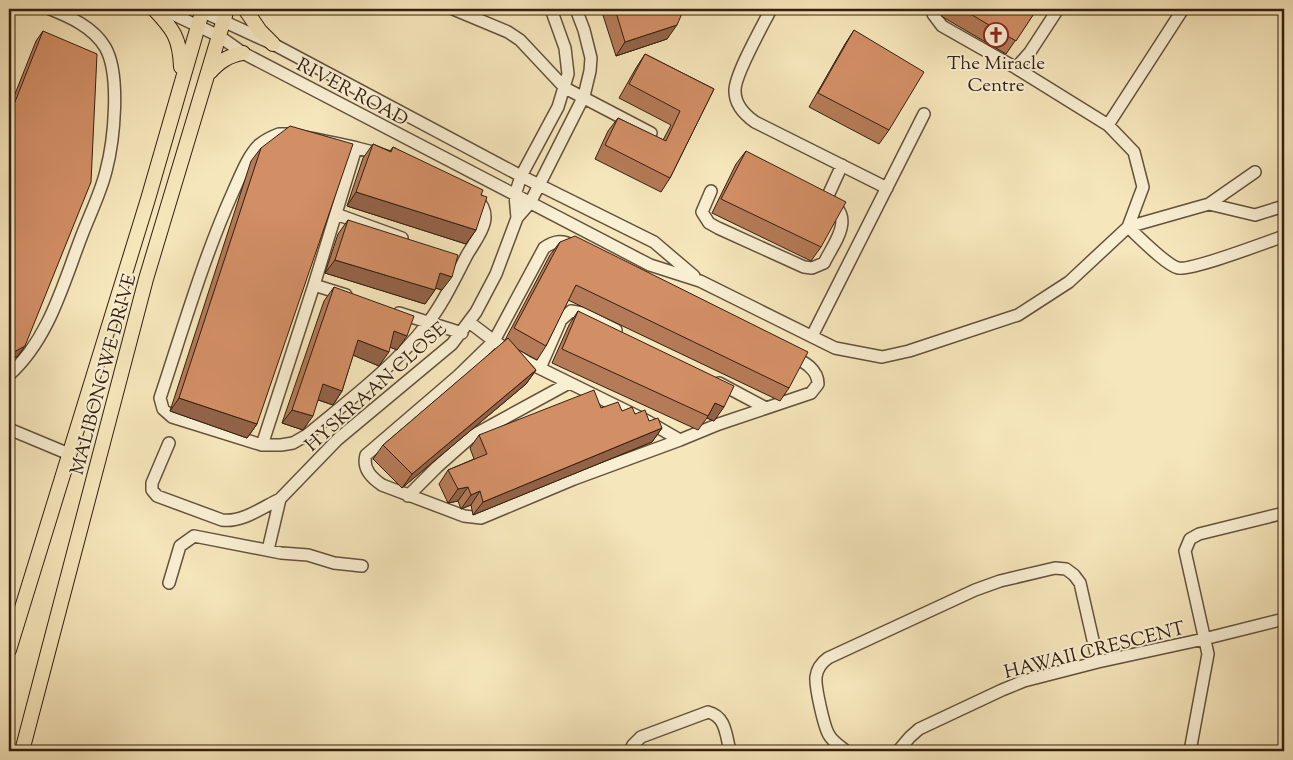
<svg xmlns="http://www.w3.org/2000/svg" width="1293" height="760" viewBox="0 0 1293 760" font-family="'Sorts Mill Goudy',serif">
<rect width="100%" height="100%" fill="#f6e6bb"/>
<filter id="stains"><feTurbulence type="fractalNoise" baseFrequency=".004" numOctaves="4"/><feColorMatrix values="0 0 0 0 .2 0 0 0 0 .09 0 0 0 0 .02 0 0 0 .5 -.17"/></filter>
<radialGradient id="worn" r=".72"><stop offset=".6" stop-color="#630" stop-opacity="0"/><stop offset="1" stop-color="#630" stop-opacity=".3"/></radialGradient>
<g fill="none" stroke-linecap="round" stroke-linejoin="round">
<defs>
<path id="minor" d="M162 9 219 36 243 53 650 265 700 281 835 348 882 357 909 351 1018 315 1069 282 1128 227 1143 187 1134 152 1108 125 1016 68
M197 9 273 44 521 176 654 242 694 276
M453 9 508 32 520 40 565 88 651 133
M771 9C763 25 734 76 735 91 735 104 745 115 755 122L887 188
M933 9V14L942 26 1016 68 1030 52 1058 9
M1108 125 1183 9
M279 134H290C328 142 367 148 403 162 428 171 452 186 476 198 496 217 478 236 467 255 455 278 443 304 427 324 394 367 348 401 307 435L293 443 281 445H262L172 417 163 409 160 398C183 329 203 259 233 192 240 177 247 157 259 145 265 140 271 137 279 134Z
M711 191 702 212 709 223 718 228 804 267 812 268 824 263C835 241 857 216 826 200L842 165
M1209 204 1255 172
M336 214 402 238
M517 218 515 195 521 176 558 107 568 74 565 48 551 9
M1128 227C1138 236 1166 265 1178 268 1191 271 1267 242 1284 236
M1128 227 1209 204 1255 215 1284 206
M574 246C563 240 555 240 544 248L494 341 458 376 366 455C362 469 372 478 382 485L464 516 481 518 574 479 680 440
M314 285 346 295
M399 313 462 333
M469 322 494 341 527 362 647 421 680 440 719 424 811 393 818 384C818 368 802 361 789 354
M812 336 924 114
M540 368 561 320 571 311 582 313 616 330
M9 375C49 339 63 284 82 235 90 214 101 192 106 171 114 141 121 74 105 47 93 27 70 17 50 9
M719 383 766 408
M9 429 69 454
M169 443 152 483V490L157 496 222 520C242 523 263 507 280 499
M262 445 314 285 356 148
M408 496 437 467 472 436 569 383
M268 550 280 499 338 439 452 344 476 312 496 274 517 218 530 203 584 96 590 71 591 58 584 30 576 9
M169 583 180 546 194 536 281 553 308 555 334 563 362 566
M630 751 633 745 641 737 708 712C726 716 726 736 730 751
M846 751C840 746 833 742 829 735 824 727 815 687 816 677 817 668 821 663 828 658L975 590 1000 581 1055 568 1066 569 1074 575 1080 583 1098 662
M898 751 910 737 919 729 1002 690 1024 681 1098 662 1204 639 1284 619
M1190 751 1208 654 1185 551 1190 539 1199 534 1284 513"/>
<path id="major" d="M154 9C173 29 180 38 181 67
M245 9 260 31 273 44
M210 72C220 61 228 56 243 53
M9 650 148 199 203 9
M22 751 146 279 227 9"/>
</defs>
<use href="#minor" stroke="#64513b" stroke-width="14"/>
<use href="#major" stroke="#331f10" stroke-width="16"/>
<use href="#minor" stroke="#f9efd3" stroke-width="11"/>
<use href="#major" stroke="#f6e6bb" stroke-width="14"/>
</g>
<path fill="#b57a57" stroke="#331f10" d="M601 9H684L667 39 616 56Z
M945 9H1037L1006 54 941 16Z
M854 30 889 130 879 144 809 107 845 44Z
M43 31 25 346 18 356 9 361V109L36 41Z
M645 54 714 89 670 178 661 192 595 159 608 131 618 118 663 140 671 125 619 98 636 68Z
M373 144 390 151 393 147 481 195 476 230 466 244 347 206 363 158Z
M261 148 257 424 247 438 170 411 251 161Z
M746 151 821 247 811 261 712 213 736 164Z
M348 220 442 290 436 288 425 304 325 273 338 234Z
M560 242 789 388 780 401 568 300 546 346 537 360 517 349 536 370 526 384 402 488 373 459 383 445 504 342 550 255Z
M334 287 397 350 390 347 379 366 353 355 342 391 333 405 318 400 303 430 282 423 324 301Z
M578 311 714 421 707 418 698 430 552 363 569 325Z
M601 408 622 411 635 414 662 428 652 442 473 515 471 505 461 509 458 501 448 503 439 484 448 470 474 459 470 448 479 435Z"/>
<path fill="#936347" stroke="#331f10" d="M677 25 667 39 616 56 625 42Z
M356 192 476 230 466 244 347 206Z
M335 260 435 290 425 304 325 273Z
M440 273 452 277 442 290 431 287Z
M394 331 407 336 397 350 385 345Z
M358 340 389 352 379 366 348 353Z
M25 346 18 356 9 361V352Z
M536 370 526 384 402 488 412 474Z
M323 384 342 391 333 405 313 398Z
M179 398 257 424 247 438 170 411Z
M715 403 724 407 714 421 707 418Z
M292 410 313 416 303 430 282 423Z
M662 428 652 442 473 515 483 502Z
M468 487 458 501 448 503 458 489Z
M480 491 471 505 461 509 471 495Z"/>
<path fill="#d28e65" stroke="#331f10" d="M615 9H684L677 25 625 42Z
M962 9H1037L1016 41Z
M854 30 924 72 889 130 818 93Z
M43 31 97 54 91 182 25 346 12 353 9 352V117Z
M645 54 714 89 670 178 605 145 618 118 666 141 680 111 629 84Z
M290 126 353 144 257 424 179 398 261 148Z
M373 144 391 152 393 147 483 190 481 195 487 197 476 230 356 192Z
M746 151 846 202 821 247 721 199Z
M348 220 458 255 452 277 440 273 435 290 335 260Z
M575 236 808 352 789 388 576 285 546 346 514 328 560 242Z
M334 287 414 316 407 336 394 331 389 352 358 340 342 391 323 384 313 416 292 410Z
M578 311 734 386 724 407 715 403 708 416 562 349Z
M508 338 536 370 412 474 383 445Z
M594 390 601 408 618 402 622 411 632 407 635 414 645 410 649 421 658 418 662 428 483 502 480 491 471 495 468 487 458 489 448 470 487 454 479 435Z"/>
<defs>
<symbol id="church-ring" viewBox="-11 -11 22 22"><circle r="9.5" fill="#f9efd3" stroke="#8f2418" stroke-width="1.5"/><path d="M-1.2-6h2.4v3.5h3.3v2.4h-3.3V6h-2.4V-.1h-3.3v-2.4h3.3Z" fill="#8f2418"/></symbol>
</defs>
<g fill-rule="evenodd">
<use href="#church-ring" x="982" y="21" width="28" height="28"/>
</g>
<g text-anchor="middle" stroke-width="4" stroke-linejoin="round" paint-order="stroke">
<g font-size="19" fill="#331f10" stroke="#f9efd3">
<text x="996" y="69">The Miracle<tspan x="996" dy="22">Centre</tspan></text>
</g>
<g font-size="19" fill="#331f10" stroke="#f9efd3">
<text transform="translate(353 91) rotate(28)" y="7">RIVER ROAD</text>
<text transform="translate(102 374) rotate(-75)" y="7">MALIBONGWE DRIVE</text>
<text transform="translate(375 386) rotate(-42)" y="7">HYSKRAAN CLOSE</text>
<text transform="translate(1094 649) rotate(-14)" y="7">HAWAII CRESCENT</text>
</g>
</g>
<rect width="1293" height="760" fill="none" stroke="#f6e6bb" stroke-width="30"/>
<rect x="10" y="10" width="1273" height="740" fill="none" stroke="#331f10" stroke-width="2.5"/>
<rect x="15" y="15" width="1263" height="730" fill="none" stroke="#331f10"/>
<rect width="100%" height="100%" filter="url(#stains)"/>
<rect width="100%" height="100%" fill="url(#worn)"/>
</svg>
